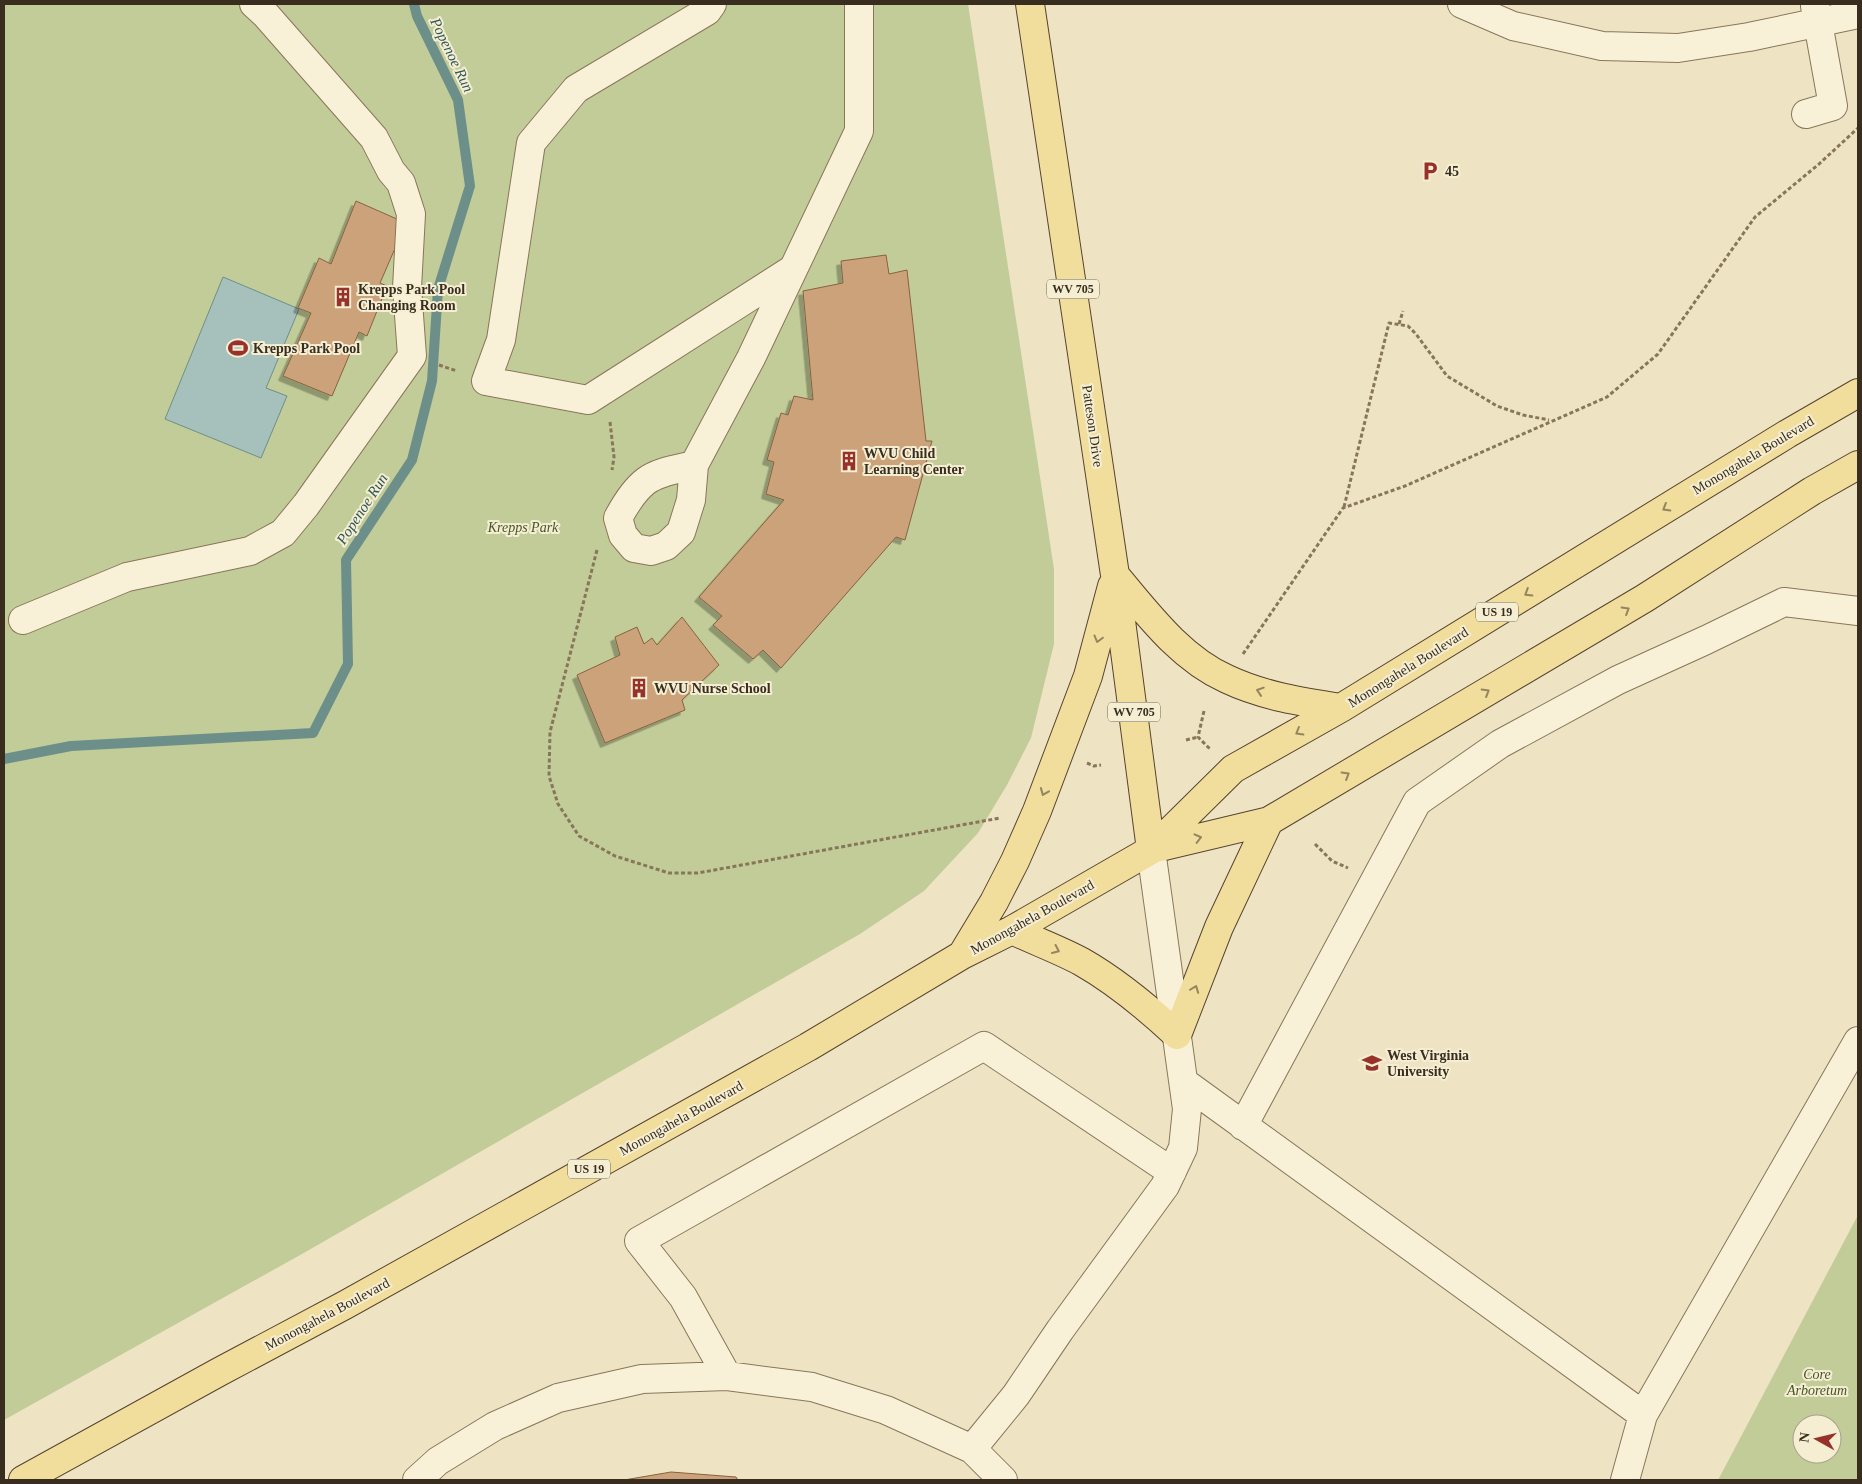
<svg xmlns="http://www.w3.org/2000/svg" width="1862" height="1484" viewBox="0 0 1862 1484" font-family="Georgia,serif">
<defs>
<filter id="shadow"><feDropShadow dx="-4.5" dy="4.5" stdDeviation="0" flood-color="#0004"/></filter>
</defs>
<rect width="100%" height="100%" fill="#eee4c4"/>
<path fill="#c2cc98" fill-rule="evenodd" d="M4 4H968L1054 569V644L1031 738 1007 785 978 833 924 891 860 934 302 1254 4 1420Z
M1858 1215V1480H1718ZM1802 1424H1832V1454H1802Z"/>
<path fill="#a6c1bb" stroke="#6d8f89" d="M223 277 299 309 266 388 287 396 261 458 165 419Z"/>
<g fill="none" stroke-linecap="round" stroke-linejoin="round">
<path stroke="#6d8f89" stroke-width="10" d="M4 759 71 746 313 733 348 664 346 560 412 460 432 381 438 289 470 186 458 100 417 16 414 4"/>
</g>
<path fill="#cca27a" stroke="#876240" filter="url(#shadow)" d="M356 201 406 223 380 283 387 286 367 336 359 332 332 396 283 376 311 313 298 308 319 258 331 264Z
M886 255 889 274 907 270 926 441H932L905 540 896 537 781 668 763 650 753 659 713 625 722 616 699 597 784 500 766 494 774 462 767 460 781 413 788 415 794 396 813 400 803 291 843 283 841 261Z
M682 617 719 665 682 700 685 710 605 743 577 675 620 655 615 637 637 627 644 644 652 638 657 645Z
M671 1472 736 1477 738 1480H624Z"/>
<g fill="none" stroke-linecap="round" stroke-linejoin="round">
<defs>
<path id="minor" d="M712 4 707 11 576 89 531 143 501 340 486 381 588 400 793 269
M1462 4 1513 26 1602 46 1678 48 1749 37 1858 14
M1806 114 1833 106 1815 6
M694 465C679 469 659 471 646 481 634 490 625 505 618 518L623 535 634 548 651 551 666 546 681 532 691 500 694 465 751 358 859 131V4
M23 620 127 577 250 551 283 533 306 505 412 356 407 288 411 214 401 183 391 171 374 138 266 15 254 4
M1185 1083 1643 1415
M1243 1126 1417 802 1500 744 1618 680 1706 640 1784 602 1858 611
M727 1376 683 1297 639 1241 984 1046 1172 1172
M972 1449 1016 1395 1060 1330 1165 1186 1183 1148 1187 1109 1151 850
M417 1480 438 1461 495 1426 558 1398 642 1379 727 1376 812 1387 886 1410 972 1449 1003 1480
M1625 1480 1643 1415 1858 1041"/>
<path id="major" d="M1030 4 1115 575 1151 850
M1115 575C1147 613 1180 658 1227 679 1263 696 1302 702 1341 708
M1152 849 1269 821 1645 598 1812 491 1858 465
M1012 930C1035 941 1060 950 1082 962 1117 982 1148 1008 1177 1035L1219 927 1269 821
M962 955 994 902 1015 861 1037 811 1088 676 1112 586
M23 1480 219 1372 345 1305 808 1047 962 955 1012 930 1151 850 1233 769 1341 708 1787 434 1858 393"/>
</defs>
<use href="#minor" stroke="#88765a" stroke-width="30"/>
<use href="#major" stroke="#56442f" stroke-width="30"/>
<path stroke="#88765a" stroke-width="3" stroke-dasharray="4 2.5" stroke-linecap="butt" d="M1399 324 1403 311
M439 365 457 371
M610 422 614 457 612 470
M1344 507 1389 323 1408 326 1416 334 1447 376 1497 406 1523 415 1549 420
M597 550 550 732 549 776 558 804 579 836 615 856 669 873H698L1000 818
M1243 654 1343 508 1405 486 1607 397 1658 354 1755 217 1819 164 1858 128
M1204 711 1198 737 1210 749
M1186 740 1198 737
M1087 763 1094 766 1101 765
M1315 844 1332 861 1348 868"/>
<use href="#minor" stroke="#f9f1d7" stroke-width="28"/>
<use href="#major" stroke="#f1dd9c" stroke-width="28"/>
</g>
<defs><path id="oneway-chevron" d="M-2-3.5L2.5 0L-2 3.5" fill="none" stroke-width="1.6" stroke-linecap="round" stroke-linejoin="round" transform="scale(1.25)"/></defs>
<g stroke="#94855d">
<use href="#oneway-chevron" transform="translate(1666 508) rotate(149)"/>
<use href="#oneway-chevron" transform="translate(1528 593) rotate(148)"/>
<use href="#oneway-chevron" transform="translate(1626 610) rotate(-31)"/>
<use href="#oneway-chevron" transform="translate(1098 639) rotate(105)"/>
<use href="#oneway-chevron" transform="translate(1260 691) rotate(-162)"/>
<use href="#oneway-chevron" transform="translate(1486 692) rotate(-31)"/>
<use href="#oneway-chevron" transform="translate(1299 732) rotate(150)"/>
<use href="#oneway-chevron" transform="translate(1346 775) rotate(-31)"/>
<use href="#oneway-chevron" transform="translate(1044 792) rotate(112)"/>
<use href="#oneway-chevron" transform="translate(1198 838) rotate(-14)"/>
<use href="#oneway-chevron" transform="translate(1056 950) rotate(25)"/>
<use href="#oneway-chevron" transform="translate(1195 989) rotate(-69)"/>
</g>
<defs>
<symbol id="parking-bare" viewBox="-9 -9 18 18"><path d="M-3.5-5.5H1a3.5 3.5 0 0 1 0 7H-1V5.5H-3.5ZM-1-3.4V-.6H.8a1.4 1.4 0 0 0 0-2.8Z" fill="#97322b" stroke="#f5eed3" stroke-width="2.5" paint-order="stroke"/></symbol>
<symbol id="building-bare" viewBox="-9 -9 18 18"><path d="M-4-6H4V6H1V3H-1V6H-4ZM-2.5-4.3h1.7v1.8h-1.7ZM.8-4.3h1.7v1.8H.8ZM-2.5-1h1.7V.8h-1.7ZM.8-1h1.7V.8H.8Z" fill="#97322b" stroke="#f5eed3" stroke-width="2.5" paint-order="stroke"/></symbol>
<symbol id="stadium-bare" viewBox="-9 -9 18 18"><path d="M0-5a6.5 5 0 1 0 0 10a6.5 5 0 1 0 0-10ZM-3.5-1.8h7v3.6h-7Z" fill="#97322b" stroke="#f5eed3" stroke-width="2.5" paint-order="stroke"/></symbol>
<symbol id="university-bare" viewBox="-9 -9 18 18"><path d="M0-5L7-2L0 1L-7-2ZM-4 1L0 2.5L4 1V4Q0 6-4 4Z" fill="#97322b" stroke="#f5eed3" stroke-width="2.5" paint-order="stroke"/></symbol>
</defs>
<g fill-rule="evenodd">
<use href="#parking-bare" x="1416" y="157" width="28" height="28"/>
<use href="#building-bare" x="329" y="283" width="28" height="28"/>
<use href="#stadium-bare" x="224" y="334" width="28" height="28"/>
<use href="#building-bare" x="835" y="447" width="28" height="28"/>
<use href="#building-bare" x="625" y="674" width="28" height="28"/>
<use href="#university-bare" x="1358" y="1049" width="28" height="28"/>
</g>
<g text-anchor="middle" stroke-width="4" stroke-linejoin="round" paint-order="stroke">
<g fill="#f5eed3" stroke="#716754" stroke-width="1">
<rect x="1047" y="279.5" width="52" height="19" rx="4"/>
<rect x="1476" y="602.5" width="42" height="19" rx="4"/>
<rect x="1108" y="702.5" width="52" height="19" rx="4"/>
<rect x="568" y="1159.5" width="42" height="19" rx="4"/>
</g>
<g font-size="12" font-weight="bold" fill="#382d1e">
<text x="1073" y="293">WV 705</text>
<text x="1497" y="616">US 19</text>
<text x="1134" y="716">WV 705</text>
<text x="589" y="1173">US 19</text>
</g>
<g font-size="14" font-weight="bold" fill="#382d1e" stroke="#f5eed3" text-anchor="start">
<text x="1445" y="176">45</text>
<text x="358" y="294">Krepps Park Pool<tspan x="358" dy="16">Changing Room</tspan></text>
<text x="253" y="353">Krepps Park Pool</text>
<text x="864" y="458">WVU Child<tspan x="864" dy="16">Learning Center</tspan></text>
<text x="654" y="693">WVU Nurse School</text>
<text x="1387" y="1060">West Virginia<tspan x="1387" dy="16">University</tspan></text>
</g>
<g font-size="14" fill="#382d1e" stroke="#f5eed3">
<text transform="translate(1093 426) rotate(82)" y="5">Patteson Drive</text>
<text transform="translate(1753 455) rotate(-31)" y="5">Monongahela Boulevard</text>
<text transform="translate(1408 667) rotate(-32)" y="5">Monongahela Boulevard</text>
<text transform="translate(1032 917) rotate(-29)" y="5">Monongahela Boulevard</text>
<text transform="translate(681 1118) rotate(-29)" y="5">Monongahela Boulevard</text>
<text transform="translate(327 1314) rotate(-28)" y="5">Monongahela Boulevard</text>
</g>
<g font-size="14" font-style="italic" fill="#455525" stroke="#f5eed3">
<text x="523" y="532">Krepps Park</text>
<text x="1817" y="1379">Core<tspan x="1817" dy="16">Arboretum</tspan></text>
</g>
<g font-size="15" font-style="italic" fill="#2e5858" stroke="#f5eed3">
<text transform="translate(452 55) rotate(64)" y="5">Popenoe Run</text>
<text transform="translate(362 509) rotate(-57)" y="5">Popenoe Run</text>
</g>
</g>
<rect width="1862" height="1484" fill="none" stroke="#382d1e" stroke-width="10"/>
<g transform="translate(1817 1439) rotate(278)"><circle r="24" fill="#f5eed3" stroke="#a9a18b"/>
<path d="M0-4L9 19L0 12L-9 19Z" fill="#97322b"/>
<text y="-8" font-size="14" font-weight="bold" text-anchor="middle" fill="#382d1e">N</text>
</g>
</svg>
